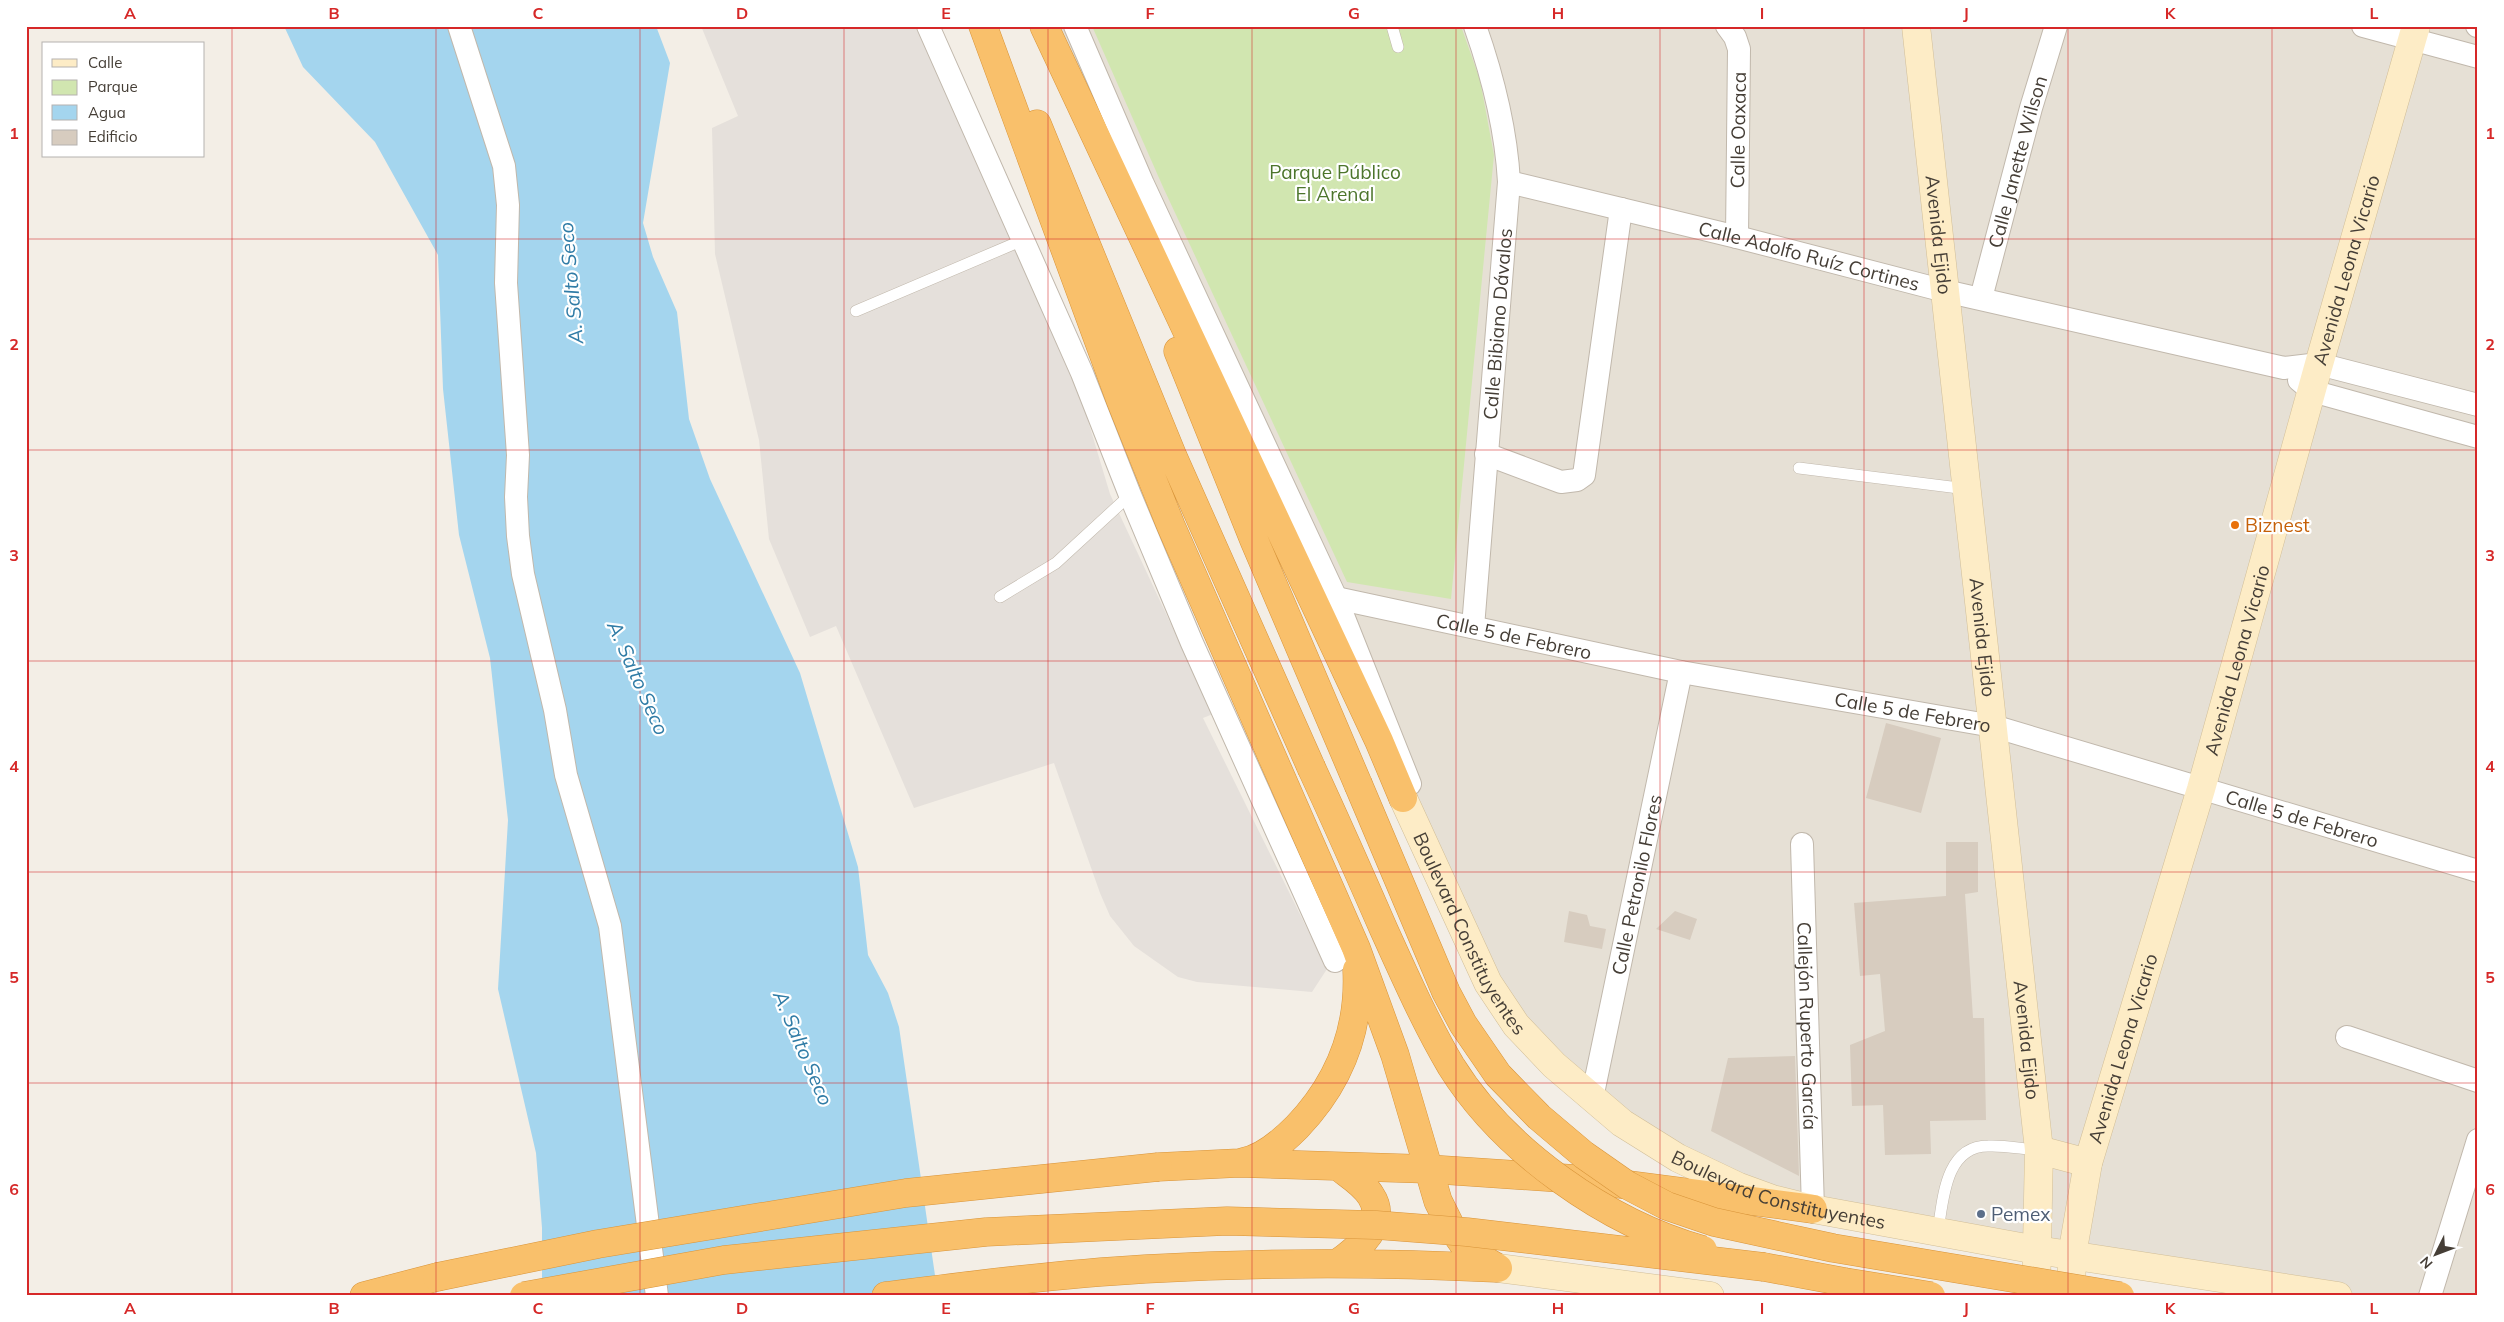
<svg xmlns="http://www.w3.org/2000/svg" width="2504" height="1322" viewBox="0 0 2504 1322" font-family="Mulish,sans-serif">
<rect width="100%" height="100%" fill="#f3eee6"/>
<path fill="#e6e0d5" d="M1044 26H2478V1296H2338L2072 1255 1706 1172 1516 1025Z"/>
<path fill="#e5e0db" d="M701 26H918L1083 404 1110 494 1213 714 1203 718 1327 969 1312 992 1197 982 1178 977 1134 946 1110 916 1100 893 1054 763 914 808 836 626 810 637 769 539 759 440 715 254 712 128 738 116Z"/>
<path fill="#d1e6b0" d="M1092 26H1461L1480 80 1494 155 1451 599 1347 582 1163 187Z"/>
<path fill="#a4d5ee" d="M284 26H656L670 63 643 223 653 257 677 312 689 419 710 479 800 673 858 867 868 955 888 993 899 1027 938 1296H542V1228L536 1153 498 989 508 820 490 658 459 535 443 389 438 255 375 142 303 67Z"/>
<path fill="#d7ccbf" d="M1886 723 1941 738 1921 813 1866 798Z
M1946 842H1978V892L1965 894 1973 1018H1984L1986 1120 1930 1121 1931 1154 1885 1155 1883 1105 1852 1106 1850 1045 1885 1031 1880 974 1860 976 1854 903 1946 896Z
M1569 911 1587 915 1590 926 1606 929 1602 949 1564 942Z
M1675 911 1697 919 1690 940 1656 929Z
M1795 1056 1799 1176 1711 1131 1728 1058Z"/>
<g fill="none" stroke-linecap="round" stroke-linejoin="round">
<defs>
<path id="lane" d="M1392 26 1398 47
M856 311 1023 240
M1799 468 1967 489
M1000 597 1056 563 1130 495
M1938 1231C1943 1200 1945 1146 1988 1146 2004 1145 2022 1149 2038 1150"/>
<g id="street">
<path d="M459 26 504 166 508 205 506 283 518 455 516 497 518 536 523 574 555 710 566 775 610 926 657 1296"/>
<path d="M928 26 1082 373 1130 495 1192 643 1335 961"/>
<path d="M1075 26 1143 184 1336 598 1410 784"/>
<path d="M1727 26 1735 37 1739 49 1737 237"/>
<path d="M2363 26 2478 57"/>
<path d="M2477 26H2478"/>
<path id="s1" d="M1509 182 1737 237 1945 291 2284 368 2319 364 2478 405"/>
<path id="s2" d="M1981 298 2031 108 2056 26"/>
<path d="M2299 380 2312 391 2478 437"/>
<path d="M1486 454 1561 482 1577 480 1584 475 1621 209"/>
<path id="s3" d="M1336 598 1681 672 1993 726 2478 871"/>
<path id="s4" d="M1473 627 1509 182C1506 127 1493 77 1475 26"/>
<path id="s5" d="M1802 844 1813 1209"/>
<path d="M2347 1037 2478 1081"/>
<path id="s6" d="M1592 1098 1681 672"/>
<path d="M2430 1296 2478 1140"/>
</g>
<g id="secondary">
<path id="s7" d="M1916 26 2039 1150 2036 1296"/>
<path id="s8" d="M1403 798 1488 983 1516 1025 1554 1065 1622 1123 1678 1158 1739 1187 1772 1199 1813 1209 2037 1250 2338 1296"/>
<path d="M2039 1150 2088 1163"/>
<path d="M1498 1268 1710 1296"/>
<path id="s9" d="M2071 1296 2072 1255 2088 1163 2201 789 2319 364 2416 26"/>
</g>
<path id="highway" d="M983 26 1120 399 1171 526 1356 948 1395 1055 1438 1201 1450 1225 1464 1245 1474 1254 1498 1268
M1044 26 1379 741 1403 798
M1037 124 1173 457 1311 767
M1178 351 1254 540 1358 784
M1243 1162C1264 1158 1282 1142 1297 1127 1339 1083 1360 1031 1357 970
M1158 1167 1239 1163 1428 1169 1590 1180 1813 1209
M1338 1263C1358 1249 1389 1223 1371 1196 1364 1184 1349 1175 1339 1167
M1764 1267 1845 1282
M364 1296 437 1277
M886 1296C973 1285 1059 1274 1145 1269 1263 1262 1379 1262 1496 1268"/>
</defs>
<use href="#lane" stroke="#c1b8ac" stroke-width="12"/>
<use href="#street" stroke="#c1b8ac" stroke-width="24"/>
<use href="#secondary" stroke="#d1be98" stroke-width="29"/>
<use href="#highway" stroke="#d8943a" stroke-width="29"/>
<use href="#lane" stroke="#fff" stroke-width="11"/>
<use href="#street" stroke="#fff" stroke-width="22"/>
<use href="#secondary" stroke="#fdecc6" stroke-width="28"/>
<use href="#highway" stroke="#f9c06b" stroke-width="28"/>
<defs>
<path id="highway-bridge" d="M1311 767C1336 821 1360 875 1384 930 1405 976 1425 1022 1451 1066 1504 1151 1607 1223 1703 1250
M1358 784 1446 992 1463 1024 1498 1075 1539 1117 1584 1155 1627 1185 1667 1206 1714 1222 1833 1248 2120 1296
M437 1277 598 1244 906 1193 1158 1167
M1845 1282 1931 1296
M524 1296 724 1260 986 1232 1227 1221 1376 1225 1467 1232 1764 1267"/>
</defs>
<use href="#highway-bridge" stroke="#d8943a" stroke-width="29" stroke-linecap="butt"/>
<use href="#highway-bridge" stroke="#f9c06b" stroke-width="28"/>
</g>
<path fill="none" stroke="#d62828" stroke-width="1" stroke-opacity="0.55" d="M232 26V1296M436 26V1296M640 26V1296M844 26V1296M1048 26V1296M1252 26V1296M1456 26V1296M1660 26V1296M1864 26V1296M2068 26V1296M2272 26V1296M26 239H2478M26 450H2478M26 661H2478M26 872H2478M26 1083H2478"/>
<circle fill="#e8710a" stroke="#fff" stroke-width="2" cx="2235" cy="525" r="5"/>
<circle fill="#5c6f8a" stroke="#fff" stroke-width="2" cx="1981" cy="1214" r="5"/>
<g text-anchor="middle" stroke-width="4.5" stroke-linejoin="round" paint-order="stroke">
<g font-size="19" fill="#453e36" stroke="#fff">
<text transform="translate(1738 130) rotate(-89)" y="7">Calle Oaxaca</text>
<text dy="7" stroke="none"><textPath href="#s2" startOffset="141">Calle Janette Wilson</textPath></text>
<text dy="7" stroke="none"><textPath href="#s7" startOffset="210">Avenida Ejido</textPath></text>
<text dy="7" stroke="none"><textPath href="#s1" startOffset="309">Calle Adolfo Ruíz Cortines</textPath></text>
<text dy="7" stroke="none"><textPath href="#s9" startOffset="1064">Avenida Leona Vicario</textPath></text>
<text dy="7" stroke="none"><textPath href="#s4" startOffset="304">Calle Bibiano Dávalos</textPath></text>
<text dy="7" stroke="none"><textPath href="#s3" startOffset="182">Calle 5 de Febrero</textPath></text>
<text dy="7" stroke="none"><textPath href="#s7" startOffset="615">Avenida Ejido</textPath></text>
<text dy="7" stroke="none"><textPath href="#s9" startOffset="659">Avenida Leona Vicario</textPath></text>
<text dy="7" stroke="none"><textPath href="#s3" startOffset="588">Calle 5 de Febrero</textPath></text>
<text dy="7" stroke="none"><textPath href="#s3" startOffset="992">Calle 5 de Febrero</textPath></text>
<text dy="7" stroke="none"><textPath href="#s6" startOffset="218">Calle Petronilo Flores</textPath></text>
<text dy="7" stroke="none"><textPath href="#s8" startOffset="151">Boulevard Constituyentes</textPath></text>
<text dy="7" stroke="none"><textPath href="#s5" startOffset="182">Callejón Ruperto García</textPath></text>
<text dy="7" stroke="none"><textPath href="#s7" startOffset="1020">Avenida Ejido</textPath></text>
<text dy="7" stroke="none"><textPath href="#s9" startOffset="254">Avenida Leona Vicario</textPath></text>
<text dy="7" stroke="none"><textPath href="#s8" startOffset="571">Boulevard Constituyentes</textPath></text>
</g>
<g font-size="19" fill="#4c752b" stroke="#fff">
<text x="1335" y="179">Parque Público<tspan x="1335" dy="22">El Arenal</tspan></text>
</g>
<g font-size="19" fill="#c56008" stroke="#fff" text-anchor="start">
<text x="2245" y="532">Biznest</text>
</g>
<g font-size="19" fill="#4e5e75" stroke="#fff" text-anchor="start">
<text x="1991" y="1221">Pemex</text>
</g>
<g font-size="20" font-style="italic" fill="#307ca6" stroke="#fff">
<text transform="translate(571 283) rotate(-95)" y="7">A. Salto Seco</text>
<text transform="translate(638 678) rotate(66)" y="7">A. Salto Seco</text>
<text transform="translate(803 1048) rotate(67)" y="7">A. Salto Seco</text>
</g>
</g>
<rect width="2504" height="1322" fill="none" stroke="#ffffff" stroke-width="55"/>
<rect x="42" y="42" width="162" height="115" fill="#ffffff" stroke="#b5b2af"/>
<rect x="52" y="59" width="25" height="8" fill="#fdecc6" stroke="#b5b2af"/>
<text x="88" y="68" font-size="15" fill="#453e36">Calle</text>
<rect x="52" y="80" width="25" height="15" fill="#d1e6b0" stroke="#b5b2af"/>
<text x="88" y="92" font-size="15" fill="#453e36">Parque</text>
<rect x="52" y="105" width="25" height="15" fill="#a4d5ee" stroke="#b5b2af"/>
<text x="88" y="118" font-size="15" fill="#453e36">Agua</text>
<rect x="52" y="130" width="25" height="15" fill="#d7ccbf" stroke="#b5b2af"/>
<text x="88" y="142" font-size="15" fill="#453e36">Edificio</text>
<g transform="translate(2436 1254) rotate(228)" stroke="#ffffff" stroke-width="4" paint-order="stroke">
<path d="M0-4L9 19L0 12L-9 19Z" fill="#453e36"/>
<text y="-8" font-size="14" font-weight="bold" text-anchor="middle" fill="#453e36">N</text>
</g>
<rect x="28" y="28" width="2448" height="1266" fill="none" stroke="#d62828" stroke-width="2"/>
<g font-size="16" text-anchor="middle" font-weight="bold" fill="#d62828">
<text x="130" y="19">A</text>
<text x="334" y="19">B</text>
<text x="538" y="19">C</text>
<text x="742" y="19">D</text>
<text x="946" y="19">E</text>
<text x="1150" y="19">F</text>
<text x="1354" y="19">G</text>
<text x="1558" y="19">H</text>
<text x="1762" y="19">I</text>
<text x="1966" y="19">J</text>
<text x="2170" y="19">K</text>
<text x="2374" y="19">L</text>
<text x="14" y="139">1</text>
<text x="2490" y="139">1</text>
<text x="14" y="350">2</text>
<text x="2490" y="350">2</text>
<text x="14" y="561">3</text>
<text x="2490" y="561">3</text>
<text x="14" y="772">4</text>
<text x="2490" y="772">4</text>
<text x="14" y="983">5</text>
<text x="2490" y="983">5</text>
<text x="14" y="1195">6</text>
<text x="2490" y="1195">6</text>
<text x="130" y="1314">A</text>
<text x="334" y="1314">B</text>
<text x="538" y="1314">C</text>
<text x="742" y="1314">D</text>
<text x="946" y="1314">E</text>
<text x="1150" y="1314">F</text>
<text x="1354" y="1314">G</text>
<text x="1558" y="1314">H</text>
<text x="1762" y="1314">I</text>
<text x="1966" y="1314">J</text>
<text x="2170" y="1314">K</text>
<text x="2374" y="1314">L</text>
</g>
</svg>
